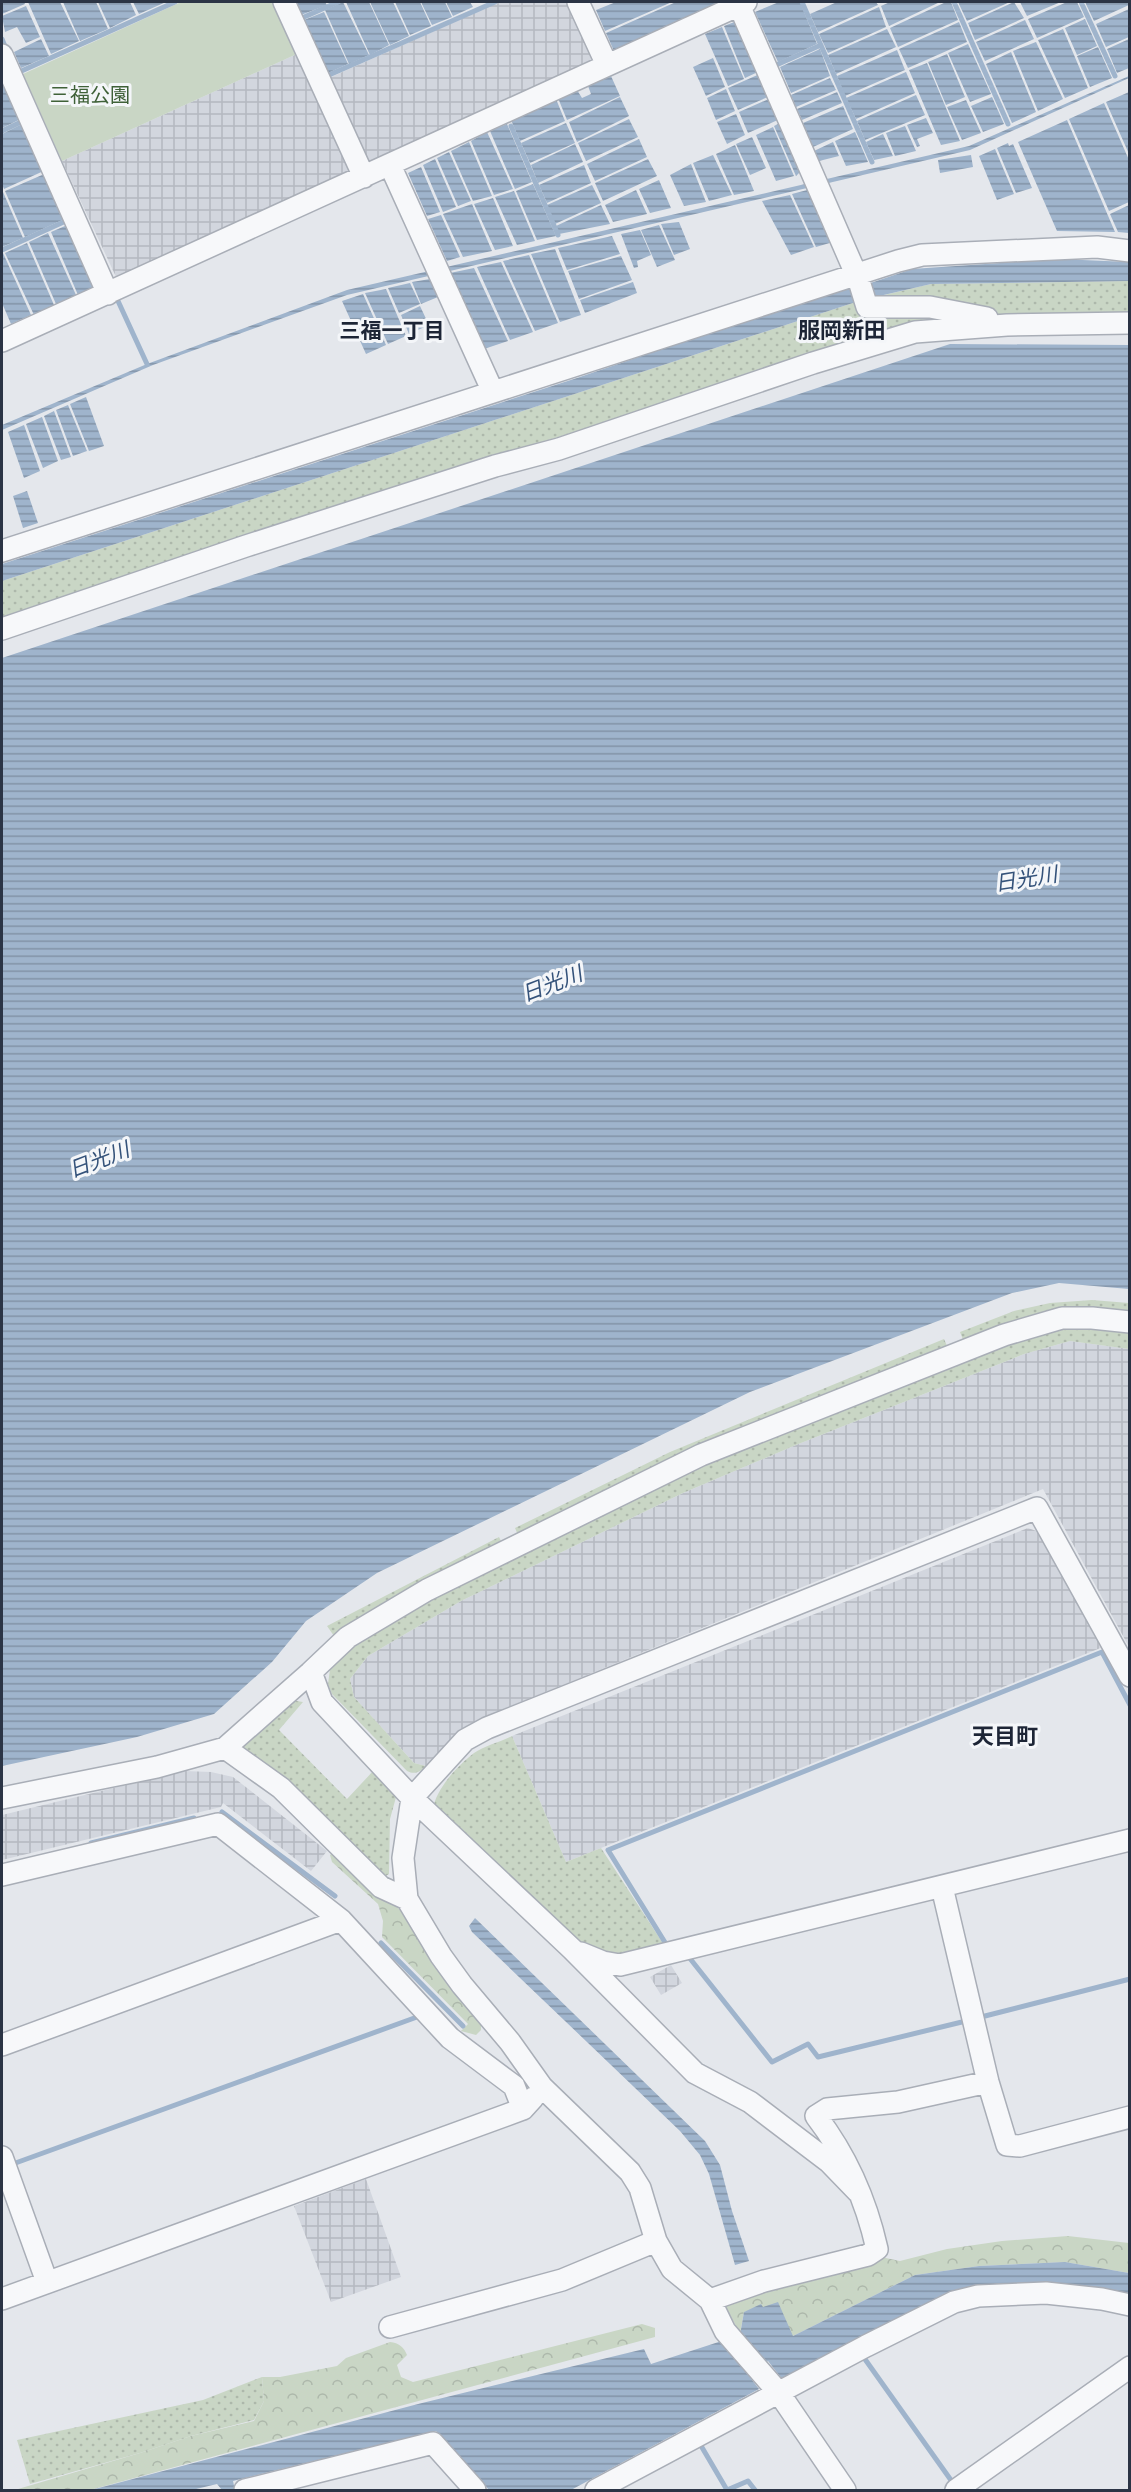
<svg xmlns="http://www.w3.org/2000/svg" width="1131" height="2492" viewBox="0 0 1131 2492" font-family="'Exo 2','Noto Sans JP',sans-serif">
<defs>
<pattern id="industrial-grid" width="8" height="8" patternUnits="userSpaceOnUse" patternTransform="scale(1.5)"><rect width="8" height="8" fill="#d2d6de"/><path d="M0 4h8M4 0v8" fill="none" stroke="#b4b8c0"/></pattern>
<pattern id="grass-dots" width="8" height="8" patternUnits="userSpaceOnUse" patternTransform="scale(1.5)"><rect width="8" height="8" fill="#c9d6c5"/><path d="M2 2h.1M6 6h.1" fill="none" stroke="#adb8ab" stroke-width="1.8" stroke-linecap="round"/></pattern>
<pattern id="forest-crowns" width="20" height="18" patternUnits="userSpaceOnUse" patternTransform="scale(1.5)"><rect width="20" height="18" fill="#c9d6c5"/><path d="M2 6a3 3 0 1 1 6 0M12 15a3 3 0 1 1 6 0" fill="none" stroke="#adb8ab"/></pattern>
<pattern id="water-rules" width="6" height="5" patternUnits="userSpaceOnUse" patternTransform="scale(1.5)"><rect width="6" height="5" fill="#9fb4cc"/><path d="M0 2.5h6" fill="none" stroke="#8293a7"/></pattern>
</defs>
<rect width="100%" height="100%" fill="#e4e7ec"/>
<path fill="url(#industrial-grid)" d="M499 2H574L599 58 374 164 367 161 329 78Z
M299 53 350 167 348 175 117 279 62 161Z
M1070 1341 1129 1349V1647L1043 1489 501 1710 459 1730 426 1766 414 1763 354 1697 350 1679 368 1656 461 1601 683 1493 796 1445 1024 1354Z
M1028 1528 1042 1533 1103 1647 566 1862 512 1736Z
M184 1771 211 1772 233 1777 327 1851 311 1871 223 1803 221 1807 2 1860V1815Z
M671 1965 682 1983 661 1995 650 1977Z
M366 2179 401 2277 331 2302 294 2206Z"/>
<path fill="url(#grass-dots)" d="M1129 281V317L1002 319 867 299 931 284Z
M862 300 980 319 665 404 493 457 2 622V581Z
M1092 1300 1129 1303V1314L964 1342 960 1332 1014 1311 1050 1303Z
M1061 1327H1096L1129 1332V1349L1070 1341 1024 1354 796 1445 683 1493 461 1601 368 1656 350 1679 354 1697 414 1763 426 1766C420 1772 415 1775 407 1771L332 1694 328 1684 330 1669 346 1648 435 1595 705 1461 999 1345Z
M944 1339 948 1348 791 1408 671 1458 518 1535 515 1528 670 1452Z
M499 1537 502 1543 334 1636 327 1626Z
M290 1700 303 1702 279 1730 347 1799 375 1769 398 1790 390 1819 389 1874 381 1879 245 1753 240 1745Z
M512 1736 566 1862 601 1848 666 1948 624 1959 579 1944 433 1809C436 1789 457 1766 474 1753 484 1746 500 1742 512 1736Z
M262 2377 264 2401 254 2420 191 2436 140 2453 30 2484 17 2440 203 2400Z"/>
<path fill="url(#forest-crowns)" d="M334 1852 407 1916 481 2019V2030L476 2035 461 2031 468 2024 382 1937 383 1921 378 1904 332 1862 330 1855Z
M1068 2236 1129 2243V2273L1065 2262 979 2266 915 2275 793 2336 762 2307 744 2312 740 2334 734 2331 735 2324 724 2303 881 2257 900 2261 947 2249 1002 2241Z
M642 2324 655 2328V2337L90 2490 18 2489 140 2453 191 2436 254 2421 264 2401 262 2377H280L337 2366 346 2358 390 2342C399 2343 404 2347 407 2355L397 2365 401 2377 413 2382Z"/>
<path fill="#c9d6c5" d="M181 2H276L299 53 62 161 23 74Z"/>
<path fill="url(#water-rules)" d="M2 2H24L25 4 2 14Z
M28 2H60L79 41 51 54Z
M63 2H96L108 29 80 41Z
M98 2H130L136 15 110 28Z
M133 2H166L139 14Z
M295 2H325L327 5 301 15Z
M343 2 369 55 349 64 325 10Z
M346 2H369L389 45 370 55Z
M370 2H393L409 36 390 45Z
M395 2H420L431 26 410 35Z
M421 2H445L452 17 432 25Z
M446 2H470L473 7 453 16Z
M616 2H672L605 31 596 10Z
M676 2H721L614 51 606 33Z
M779 2H800L817 44 778 62 755 12Z
M837 2H876L878 5 818 32 810 14Z
M890 2H940L889 26 881 6Z
M946 2H951L958 20 898 47 890 28Z
M958 2H1010L967 21Z
M1014 2 1024 18 975 40 968 23Z
M1020 2H1061L1027 16Z
M1067 2H1077L1084 17 1037 38 1028 19Z
M1085 2H1127L1129 5 1094 21Z
M26 6 40 37 26 43 17 27 5 32 2 16Z
M879 7 886 27 828 53 819 34Z
M1129 9V37L1106 47 1096 24Z
M324 12 348 64 328 73 304 20Z
M1085 19 1097 46 1077 55 1065 28Z
M1025 20 1034 39 985 61 976 42Z
M737 21 760 71 745 78 724 26Z
M959 22 967 42 908 68 899 49Z
M722 27 744 79 728 86 705 34Z
M887 29 896 47 836 74 828 55Z
M1063 29 1088 88 1065 98 1038 40Z
M41 39 49 56 21 68 14 52Z
M1129 39V68L1117 73 1107 49Z
M1036 42 1063 99 1038 111 1013 51Z
M968 44 991 94 970 102 948 53Z
M1098 47 1112 78 1090 87 1077 56Z
M820 49 830 76 791 93 780 67Z
M897 50 905 70 845 96 837 76Z
M1011 52 1036 112 1012 123 986 64Z
M947 54 965 97 946 105 928 62Z
M713 58 725 87 706 96 693 67Z
M927 63 960 141 941 145 909 70Z
M906 72 915 93 856 119 846 98Z
M762 73 770 96 738 110 728 88Z
M2 74 25 117 2 128Z
M611 76 620 96 567 120 558 98 577 90 582 98 591 94 588 86Z
M1129 76V78L970 150 347 295 153 365 2 430V425L147 364 347 290 969 146Z
M830 78 836 90 796 107 791 95Z
M726 89 735 111 716 120 707 98Z
M837 92 842 103 802 120 797 109Z
M1129 92V154L1106 102Z
M916 95 925 115 865 140 857 121Z
M620 97 629 116 577 142 569 122Z
M992 97 1004 124 983 132 971 106Z
M771 98 780 119 748 133 739 112Z
M556 99 565 121 520 141 511 120Z
M966 100 981 133 962 140 947 107Z
M1104 103 1129 160V202L1109 211 1069 119Z
M843 106 853 129 813 147 803 123Z
M736 114 745 135 727 144 717 122Z
M926 118 933 133 917 139 920 146 917 147 907 125Z
M629 119 638 137 586 161 578 143Z
M1067 120 1115 232 1057 231 1018 142Z
M26 122 48 169 4 189 2 184V134Z
M782 122 802 170 796 176 774 126Z
M566 123 575 143 530 163 521 143Z
M507 124 532 182 515 189 490 131Z
M905 126 916 151 895 156 886 133Z
M773 127 794 176 776 181 756 135Z
M487 132 513 189 494 195 471 141Z
M855 132 868 162 846 166 835 141Z
M883 134 893 156 874 160 866 142Z
M752 137 766 168 750 175 736 144Z
M639 139 647 157 595 181 587 164Z
M469 142 492 196 473 201 451 151Z
M833 142 839 156 819 161 814 151Z
M1008 143 1009 146 1013 144 1032 188 1016 193 997 148Z
M575 144 583 162 538 183 531 165Z
M735 145 754 191 734 195 716 154Z
M995 149 1014 194 997 200 979 156Z
M449 152 471 201 458 206 437 158Z
M713 155 732 195 709 201 693 163Z
M971 155 973 167 940 173 938 160Z
M435 159 456 207 443 212 423 165Z
M648 159 657 176 603 201 595 183Z
M691 164 706 202 684 206 670 175Z
M584 165 591 183 547 203 539 185Z
M421 167 440 212 427 216 408 173Z
M49 172 69 217 25 237 5 191Z
M659 180 671 208 650 213 639 189Z
M533 184 556 236 537 240 516 191Z
M592 185 601 203 555 224 547 205Z
M811 189 833 242 816 247 792 194Z
M636 190 647 214 613 222 605 205Z
M514 191 535 241 517 245 495 197Z
M3 192 23 238 2 247V193Z
M790 195 814 247 791 255 762 201Z
M493 198 513 246 495 250 474 204Z
M472 204 492 251 463 257 443 214Z
M601 205 610 224 559 234 556 226Z
M1129 205V233L1118 232 1110 214Z
M441 215 460 257 447 261 428 219Z
M679 222 690 249 674 255 661 224Z
M72 223 99 285 78 295 51 232Z
M659 225 675 260 657 267 641 230Z
M640 230 651 255 637 261 638 267 634 268 621 234Z
M48 233 76 295 56 304 29 242Z
M612 236 620 254 567 270 558 248Z
M27 243 54 305 34 315 5 253Z
M555 249 581 315 560 322 531 254Z
M3 253 31 315 11 324 2 303V254Z
M529 255 558 323 535 331 503 261Z
M621 256 632 280 579 299 568 271Z
M1059 259 1129 262V281L931 284 862 300 2 581V564L577 378 850 285 853 289 912 269Z
M501 262 533 332 510 340 477 267Z
M474 268 508 341 484 349 450 273Z
M430 279 438 297 421 304 412 282Z
M633 282 637 293 585 313 580 300Z
M410 283 420 304 399 313 388 288Z
M386 289 406 336 388 344 365 293Z
M363 294 386 345 366 354 342 301Z
M420 306 429 325 409 334 401 315Z
M950 344 1129 345V1289L1059 1283 1012 1293 750 1392 377 1573 306 1621 272 1662 214 1714 137 1737 2 1766V658Z
M86 397 104 446 89 451 70 404Z
M68 405 87 451 73 456 56 410Z
M54 411 71 457 61 460 44 416Z
M42 417 58 461 43 468 26 424Z
M24 425 40 471 24 478 8 432Z
M27 491 38 523 23 528 13 496Z
M475 1918 705 2141 720 2165 732 2211 749 2261 735 2265 709 2174 700 2155 680 2131 472 1932 469 1926Z
M1065 2262 1129 2273V2295C1072 2286 999 2274 944 2294L782 2379 768 2361 749 2376 759 2389 571 2490H489L436 2431 233 2481 235 2490H222L217 2484 192 2490H91L418 2404 644 2349 651 2364 740 2335 744 2312 761 2304 763 2307 778 2302 793 2336 915 2275 979 2266Z"/>
<g fill="none" stroke-linecap="round" stroke-linejoin="round">
<path stroke="#9fb4cc" stroke-width="5" d="M802 2 872 162
M954 2 1008 124
M1081 2 1115 76
M302 18 338 2
M2 39 6 49
M774 66 821 45
M17 73 175 2
M329 75 495 2
M511 126 558 235
M2 131 25 120
M2 250 68 220
M118 301 147 364
M222 1812 335 1896
M91 1843 194 1818
M381 1943 463 2026
M666 1944 608 1850 1102 1652 1130 1705
M688 1956 772 2062 808 2044 818 2057 966 2021
M985 2016 1130 1979
M10 2165 417 2017
M862 2355 953 2483
M700 2444 727 2490 748 2481 755 2490"/>
<defs>
<path id="minor" d="M284 2 364 177
M578 2 607 65
M739 5 859 281 867 307H930L987 318
M2 55 108 294
M390 165 493 392
M2 341 746 2
M2 551 898 261 922 255 1097 247 1130 251
M2 629 246 546 495 466 559 449 813 363 915 332 1007 325 1130 323
M225 1748 311 1672
M2 1798 157 1767 225 1748 281 1788 381 1887 407 1899
M2 1875 218 1824 341 1920 450 2038 514 2086 523 2109
M942 1887 988 2082 1007 2145 1020 2146 1130 2117
M581 1953 603 1962 620 1965 1130 1840
M2 2045 341 1920
M2 2157 47 2282
M858 2192 829 2162 750 2102 695 2073 572 1949 412 1798 322 1702 311 1672 348 1637 427 1590 701 1455 1004 1335 1062 1318H1092L1130 1322
M2 2299 523 2109 533 2098
M710 2300 764 2281 868 2255 877 2249C866 2200 846 2155 816 2116L827 2109 898 2102 988 2082
M390 2327 562 2280 656 2241
M245 2490 433 2443 475 2490
M596 2490 866 2346 954 2302 978 2296 1046 2293 1102 2299 1130 2305
M845 2490 779 2393 725 2331 710 2300 672 2269 656 2241 640 2188 630 2172 542 2087 510 2042 462 1985 441 1956 407 1899 403 1858 412 1798 465 1740 487 1728 1037 1508 1130 1676
M956 2490 1130 2367"/>
</defs>
<use href="#minor" stroke="#a9aeb7" stroke-width="24"/>
<use href="#minor" stroke="#f7f8fa" stroke-width="21"/>
</g>
<g text-anchor="middle" stroke-width="6" stroke-linejoin="round" paint-order="stroke">
<g font-size="20" fill="#3f6138" stroke="#f4f6f9">
<text x="90" y="102">三福公園</text>
</g>
<g font-size="21" font-weight="bold" fill="#1d2536" stroke="#f4f6f9">
<text x="392" y="338">三福一丁目</text>
</g>
<g font-size="21" font-style="italic" fill="#34527a" stroke="#f4f6f9">
<text transform="translate(1026 879) rotate(-9)" y="7">日光川</text>
<text transform="translate(552 984) rotate(-21)" y="7">日光川</text>
<text transform="translate(99 1160) rotate(-21)" y="7">日光川</text>
</g>
<g font-size="22" font-weight="bold" fill="#1d2536" stroke="#f4f6f9">
<text x="842" y="338">服岡新田</text>
<text x="1005" y="1744">天目町</text>
</g>
</g>
<rect width="1131" height="2492" fill="none" stroke="#2b3445" stroke-width="6"/>
</svg>
